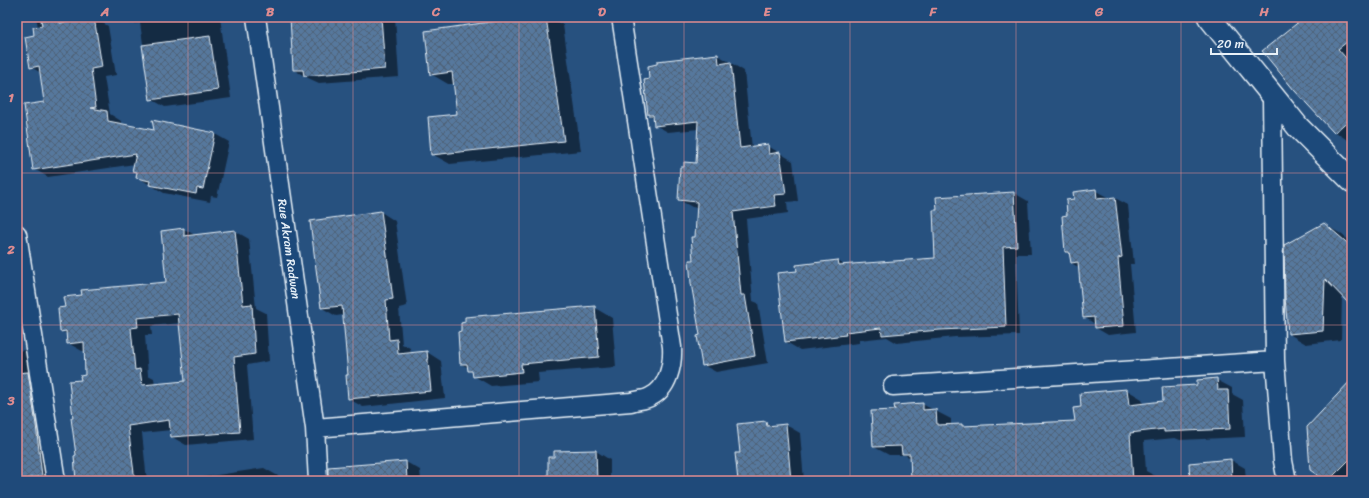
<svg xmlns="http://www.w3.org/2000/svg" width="1369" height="498" viewBox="0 0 1369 498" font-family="Sriracha,sans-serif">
<defs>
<pattern id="building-cross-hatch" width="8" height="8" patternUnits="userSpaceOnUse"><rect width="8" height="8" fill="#57789d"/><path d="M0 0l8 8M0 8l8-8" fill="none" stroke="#4f6278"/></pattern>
</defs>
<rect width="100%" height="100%" fill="#27517f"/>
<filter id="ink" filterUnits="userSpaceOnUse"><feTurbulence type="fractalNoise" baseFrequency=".025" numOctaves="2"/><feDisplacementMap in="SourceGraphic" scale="8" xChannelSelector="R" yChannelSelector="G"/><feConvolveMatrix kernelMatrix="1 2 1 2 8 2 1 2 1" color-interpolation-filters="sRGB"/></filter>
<g filter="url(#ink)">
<path fill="#0007" fill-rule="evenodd" d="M36 17H72V22L94 18 108 26 116 75 104 77 110 114 121 121V124L155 131 215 134 229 142 217 197 211 196 210 202 164 193 137 177 138 173 133 171 135 164 48 177 34 169 45 103 41 73 31 67 38 27Z
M119 17H220L231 98 165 107 151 99 140 23 131 24Z
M290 17H395L399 77 319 83 308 78 294 70Z
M533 17H548L563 25 581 151 450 164 432 154 458 115 454 84H448L431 74Z
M1306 17H1352V137L1349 141 1335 132 1297 92Z
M718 55 744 71 752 148 768 146 793 161 798 201 787 202 788 213 746 219 753 301 758 303 768 363 716 372 703 365 694 261 698 208 692 207 679 200 696 164 699 129 668 132 655 125 654 118 649 115Z
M1096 191 1109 198H1115L1128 205 1134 264H1130L1136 332 1108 335 1096 328 1095 324 1084 317 1080 268 1071 263V254L1066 252 1068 216 1075 200 1074 193Z
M1014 193 1028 201 1031 254H1016L1019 335 955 337 897 343 887 337 859 340V343L800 350 786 342 798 271V266L838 261 846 266 937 259Z
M381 212 395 221 407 306 399 308 402 344 410 348 411 354 427 352 441 361 445 398 363 407 349 399V376L343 315 336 316 322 308Z
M1324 224 1341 234 1352 243V305L1342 295 1341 340 1306 344 1289 334Z
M184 229 195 235 235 231 249 239 256 308 266 313 269 361 247 365 253 439 186 445 172 437 171 430 142 433 147 481H77L78 456 74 419 82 381 86 376 85 351H82L68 343 67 334 61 331 167 283ZM180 323 186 382 155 385 154 378 148 375 145 335H152L151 326Z
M595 308 612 318 616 367 538 373 539 382 491 386 474 376 473 373 469 370V368L461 364Z
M24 350 38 358 55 481H17V351Z
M1217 380 1232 388V394L1243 400 1245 437 1180 440 1175 438 1144 441 1146 471 1157 477V481H912L911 458 905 455H889L874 447 896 411 922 404 951 419V425H962L964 426 1076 422 1082 408 1081 394 1127 390 1142 399 1143 404 1164 402 1198 386Z
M1352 381V481H1328Z
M766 422 773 427 786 425 800 433 804 481H739L741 454Z
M596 451 610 460V481H459V479L549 478Z
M1231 460 1245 468 1246 481H1192Z
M406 462 420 470 421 481H346Z
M264 468 278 476V481H191V479Z"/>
<path fill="url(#building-cross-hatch)" stroke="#e8f1f8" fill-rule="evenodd" d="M59 17 60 23 94 17 102 67 91 69 96 107 90 108 107 111 108 121 154 130 152 120 215 133 203 189 197 188 196 194 149 185 150 181 136 178 137 172 132 171 136 154 33 170 24 105 44 102 39 66 30 68 25 37 34 35 33 27 42 26 41 20Z
M290 17H381L385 69 304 76 303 70H293Z
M526 17H546L564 141 431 155 428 117 457 114 452 72 430 75 425 31Z
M1305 17H1352V38L1338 49 1352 65V117L1334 133 1294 90 1262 51Z
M210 36 218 90 150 100 142 45Z
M718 54 719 64 731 62 740 148 768 144 769 154 780 152 786 194 774 195 776 206 733 212 741 295H745L755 356 702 366 697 336 700 335 691 283 689 260H693L691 237H695L697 202 678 200 680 167H684V162L696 163 698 121 654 126 653 115H648L644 80 649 79 648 66 657 64V61Z
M1096 189 1097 199 1115 197 1122 257 1118 258 1124 326 1095 328 1094 317 1083 318 1078 262 1071 263 1069 252H1065L1062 216 1067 215 1066 200 1074 199 1073 192Z
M1014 192 1017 246 1003 247 1006 327 940 330 882 335 881 328 845 332 846 335 785 342 777 273 797 271 796 265 838 260 839 265 935 258 933 210H937L936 197Z
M381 211 393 299 386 300 389 340 397 339 398 354 427 351 431 391 348 399 346 375H348L342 306 321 308 310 221Z
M1324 223 1352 247V307L1325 279 1323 331 1288 334 1285 297 1284 245Z
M184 228V236L235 230 243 305 252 304 255 354 234 357 240 432 171 437 169 420 128 426 135 481H76L74 456 76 455 71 418H73L69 381 81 380 80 376 85 375 84 342 67 344 66 331 60 332 58 308 65 307 63 297 82 295 81 290 166 282 161 231ZM178 314 185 381 142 385 140 369 135 370 131 328 138 327 137 318Z
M595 306 599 357 521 364 522 372 473 377 472 371H468L467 364H460L458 332 461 331V323L465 322V317Z
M28 372 36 425 42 476 17 480V373Z
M1217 378 1218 390H1228L1230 429 1164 432V429L1130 433 1133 481H911L910 454H902L901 446 873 447 871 411 895 410 894 405 923 403V410L936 409 937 425 962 424V426L1075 421 1073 408 1081 407 1080 393 1127 389 1129 405 1163 401 1162 387 1197 385V380Z
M1352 379V457L1328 481H1326L1310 470 1307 427Z
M766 421 767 426 786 424 791 481H738L735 453H740L737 424Z
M596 450 597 481H548V457H554V451Z
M1231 459 1232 481H1190L1189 463Z
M406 461 407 481H328V467Z"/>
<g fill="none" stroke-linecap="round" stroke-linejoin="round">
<defs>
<path id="minor" d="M256 17 315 428 318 481
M1272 97 1275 361 1283 461 1287 481
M17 234 56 481
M893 386 1275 361
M315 428 631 402C637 400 645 400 650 397 668 389 673 365 672 347L621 17"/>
<path id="primary" d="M1209 17 1298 127 1352 181"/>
</defs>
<use href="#minor" stroke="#e8f1f8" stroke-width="21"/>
<use href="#primary" stroke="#e8f1f8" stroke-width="25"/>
<use href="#minor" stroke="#1f4a7a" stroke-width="18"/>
<use href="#primary" stroke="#1f4a7a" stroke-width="22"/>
</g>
</g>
<path fill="none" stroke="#df8c90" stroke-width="1" stroke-opacity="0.55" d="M188 17V481M353 17V481M519 17V481M684 17V481M850 17V481M1016 17V481M1181 17V481M17 173H1352M17 325H1352"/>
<g text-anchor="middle" stroke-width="3" stroke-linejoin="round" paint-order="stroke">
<g font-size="12" fill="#e8f1f8" stroke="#1f4a7a">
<text transform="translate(289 249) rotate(82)" y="4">Rue Akram Radwan</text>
</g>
</g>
<rect width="1369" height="498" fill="none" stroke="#1f4a7a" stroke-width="44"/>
<path d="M1211 48v6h66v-6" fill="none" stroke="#e8f1f8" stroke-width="2"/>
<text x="1217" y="48" font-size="12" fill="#e8f1f8" stroke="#1f4a7a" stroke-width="3" paint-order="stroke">20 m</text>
<rect x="22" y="22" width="1325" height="454" fill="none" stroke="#df8c90" stroke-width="1.5"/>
<g font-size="13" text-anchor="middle" font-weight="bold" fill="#df8c90">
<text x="105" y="16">A</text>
<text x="270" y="16">B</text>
<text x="436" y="16">C</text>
<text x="602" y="16">D</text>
<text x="767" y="16">E</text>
<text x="933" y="16">F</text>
<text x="1099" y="16">G</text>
<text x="1264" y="16">H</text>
<text x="11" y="102">1</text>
<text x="11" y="254">2</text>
<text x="11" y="405">3</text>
</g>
</svg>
